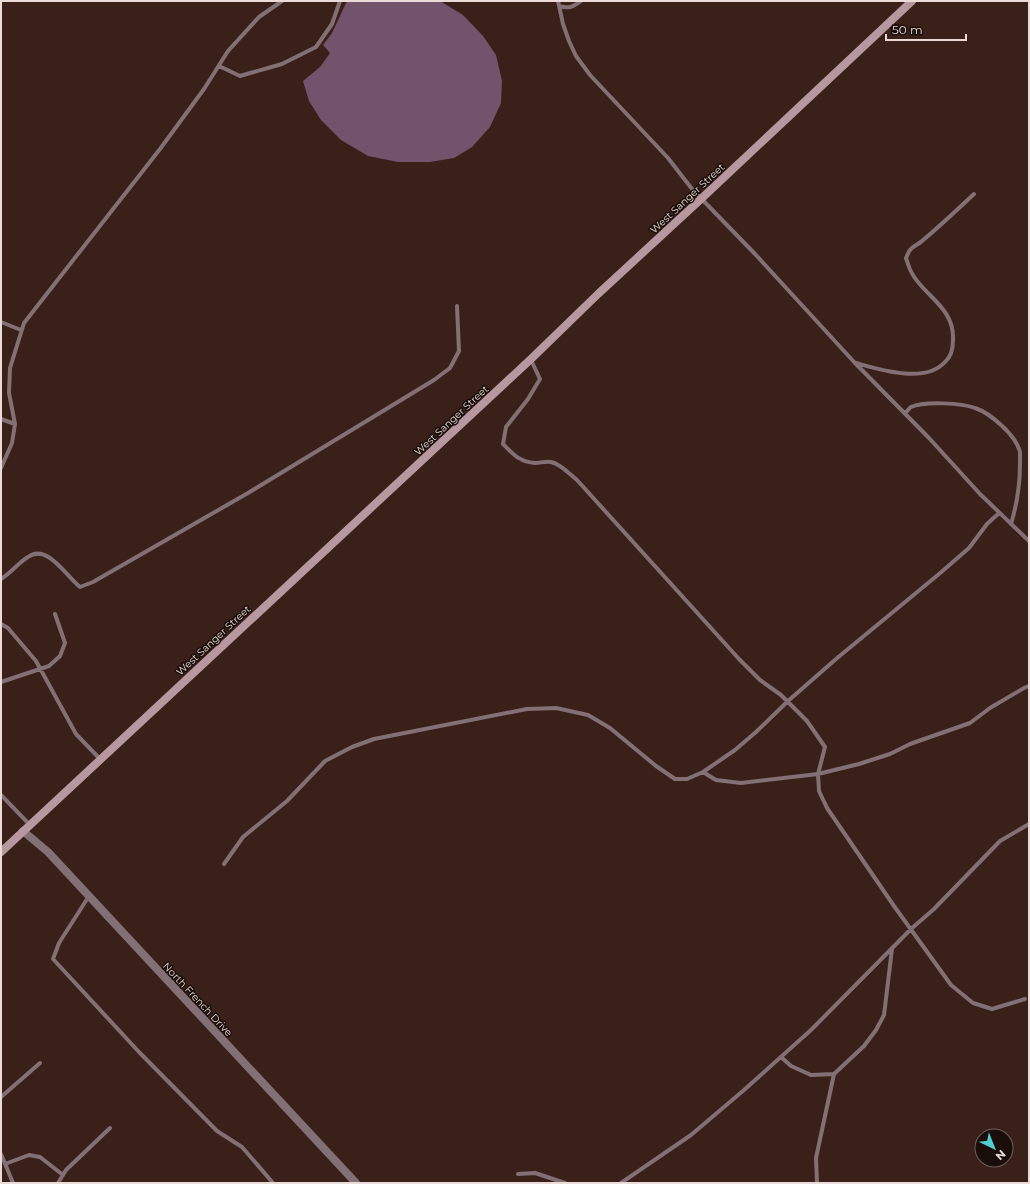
<svg xmlns="http://www.w3.org/2000/svg" width="1030" height="1184" viewBox="0 0 1030 1184" font-family="Montserrat,sans-serif">
<rect width="100%" height="100%" fill="#39211a"/>
<path fill="#71536c" d="M347 1H440L463 15 483 36 496 55 502 81 501 103 490 127 472 147 454 158 430 162H398L368 156 341 140 321 120 309 101 303 81 320 67 330 53 323 45 332 33Z"/>
<g fill="none" stroke-linecap="round" stroke-linejoin="round">
<path stroke="#837074" stroke-width="4" d="M558 1 563 24 569 41 576 56 590 75 668 158 692 189 755 254 855 363 929 438 980 494 1029 541
M559 6C569 9 573 7 581 1
M219 66 240 76 282 64 316 47 332 24 340 1
M1 322 21 330
M531 360 540 379 528 399 506 427 503 444C513 454 519 462 535 463 540 463 546 461 551 462 561 464 569 474 577 480L739 659 760 680 781 695 807 721 825 747 818 774 819 791 827 808 894 906 951 985 973 1003 992 1009 1025 999
M856 363C881 370 925 384 945 362 951 357 953 347 953 340 955 304 917 294 908 264 908 263 906 259 906 258 907 256 909 251 910 250 913 246 919 244 922 241 940 226 957 210 974 194
M905 413C907 412 909 408 911 407 924 401 962 403 975 408 990 413 1016 435 1020 452 1020 455 1020 460 1020 464 1020 484 1017 504 1011 524
M1 419 15 424
M1 468 12 443 15 424 9 393 10 368 24 323 160 149 204 89 228 51 259 17 282 1
M1 579C11 573 18 563 28 557 47 543 66 576 80 587L93 582 248 493 434 380 450 368 459 351 457 306
M1 624 8 628 36 661 76 734 100 759
M1 682 49 666 60 656 65 643 55 614
M703 772 716 780 741 783 818 774 859 764 890 754 910 744 970 723 990 708 1024 688 1029 686
M1 795 30 825
M224 864 243 837 287 801 325 761 352 747 374 739 527 709 556 708 588 715 610 728 656 766 675 779H687L703 772 735 750 756 732 788 701 836 659 939 574 969 548 987 524 999 513
M89 896 59 943 53 959 139 1052 217 1131 242 1147 273 1183
M781 1057 791 1066 811 1075 834 1074
M1 1097 40 1063
M1 1154 13 1183
M5 1164 29 1155 40 1157 63 1175
M518 1174 535 1173 565 1183
M58 1183 66 1170 110 1128
M621 1183 691 1135 744 1090 811 1030 911 929 934 909 1000 841 1029 824
M817 1183 816 1158 834 1074 864 1046 876 1030 884 1015 892 949"/>
<path stroke="#837074" stroke-width="8" d="M23 831 48 852 356 1183"/>
<path stroke="#b7989f" stroke-width="8" d="M1 852 531 359 598 294 701 199 912 1"/>
</g>
<g text-anchor="middle" stroke-width="3" stroke-linejoin="round" paint-order="stroke">
<g font-size="10" fill="#ebdad5" stroke="#190e0a">
<text transform="translate(687 198) rotate(-43)" y="4">West Sanger Street</text>
<text transform="translate(451 420) rotate(-43)" y="4">West Sanger Street</text>
<text transform="translate(213 640) rotate(-43)" y="4">West Sanger Street</text>
<text transform="translate(198 999) rotate(47)" y="4">North French Drive</text>
</g>
</g>
<rect width="1030" height="1184" fill="none" stroke="#ebdad5" stroke-width="4"/>
<g transform="translate(994 1148) rotate(137)"><circle r="19" fill="#190e0a" stroke="#6d605b"/>
<path d="M0-3L7 15L0 10L-7 15Z" fill="#52cdd0"/>
<text y="-6" font-size="11" font-weight="bold" text-anchor="middle" fill="#ebdad5">N</text>
</g>
<path d="M886 34v6h80v-6" fill="none" stroke="#ebdad5" stroke-width="2"/>
<text x="892" y="34" font-size="12" fill="#ebdad5" stroke="#190e0a" stroke-width="3" paint-order="stroke">50 m</text>
</svg>
